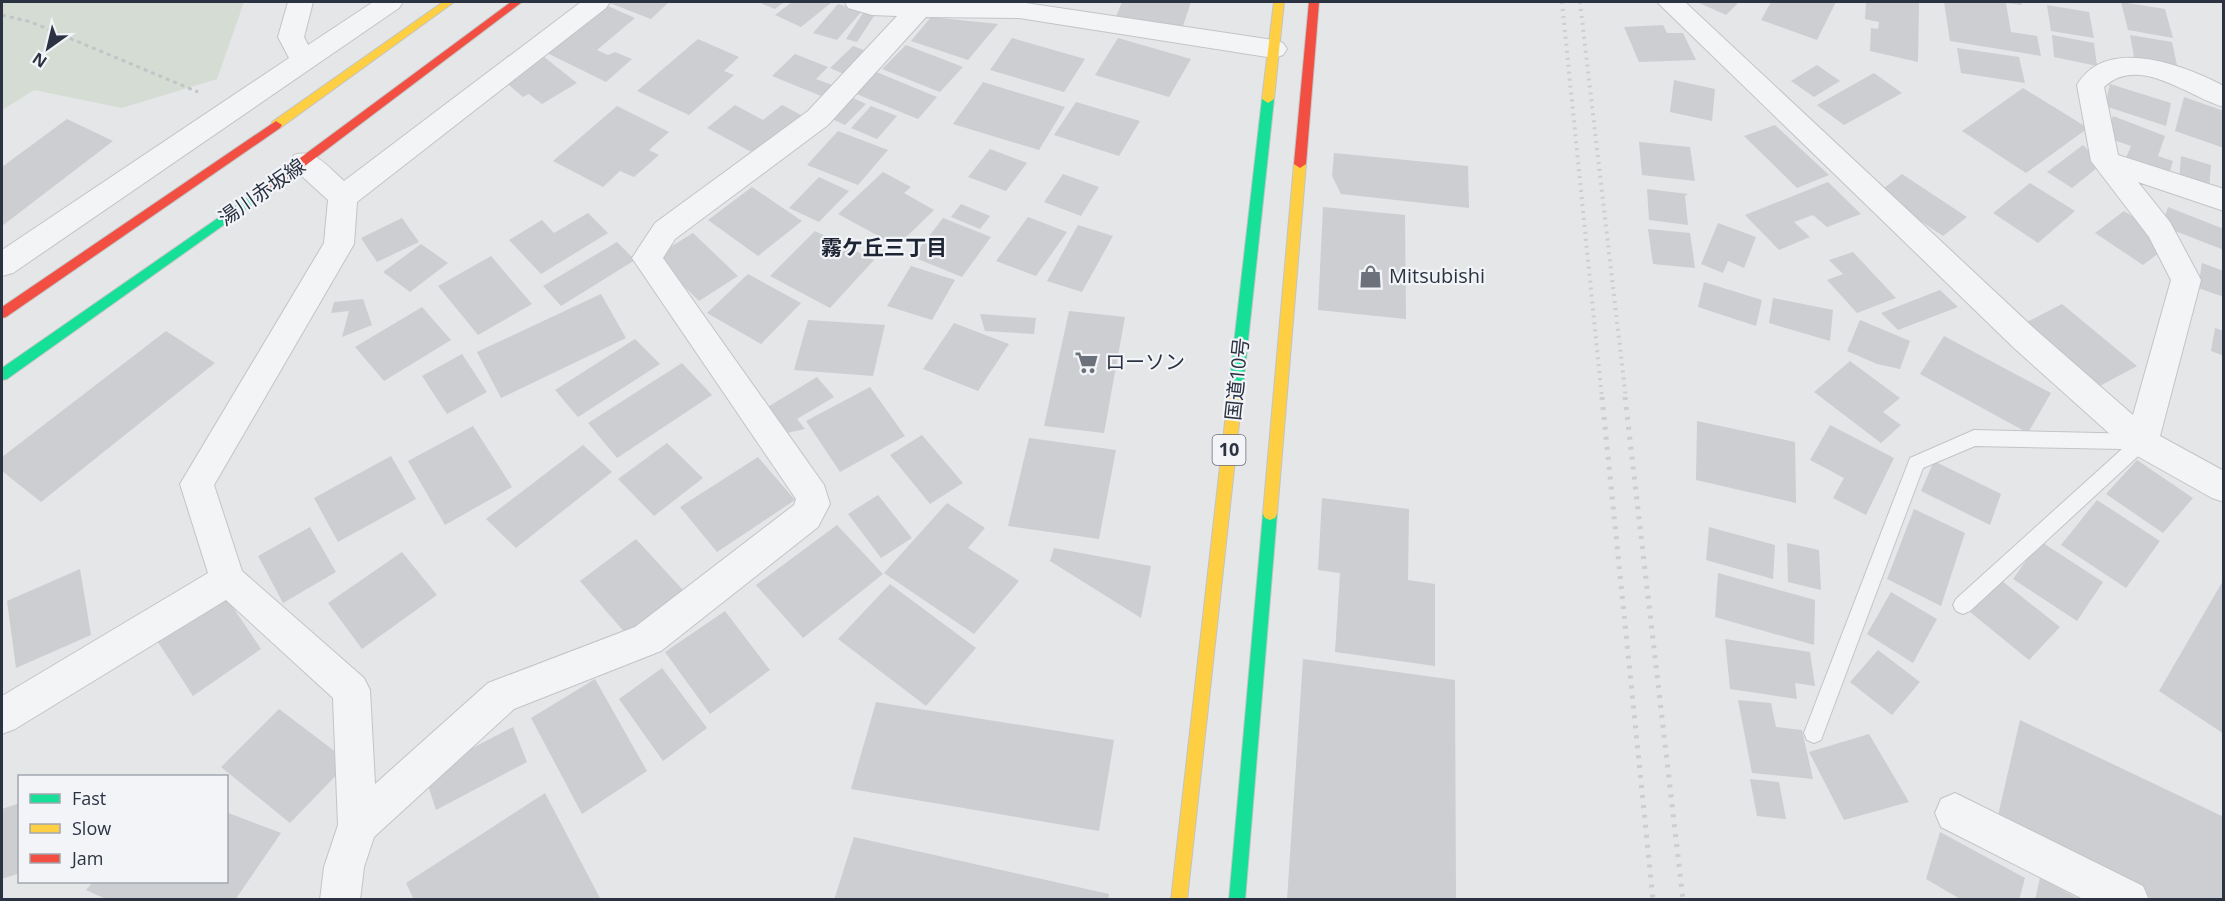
<svg xmlns="http://www.w3.org/2000/svg" width="2225" height="901" viewBox="0 0 2225 901" font-family="'Open Sans','Noto Sans JP',sans-serif">
<rect width="100%" height="100%" fill="#e4e6e8"/>
<path fill="#d5dcd4" d="M2 2H244L217 79 122 108 34 90 2 110Z"/>
<path fill="#ccced1" d="M607 2H669L651 19Z
M758 2H784L775 9Z
M792 2H832L801 27 775 15Z
M1122 2H1191L1182 29 1115 19Z
M1697 2H1739L1726 15Z
M1771 2H1836L1817 40 1761 20Z
M1866 2 1919 3 1918 62 1870 51 1871 28 1878 29 1879 22 1865 19Z
M1944 2H2021L2022 5 2006 3 2011 32 2037 36 2041 56 1950 41Z
M2121 2 2165 9 2173 38 2128 30Z
M601 3 635 18 597 50 608 55 615 52 632 59 606 82 541 50Z
M838 4 862 11 837 40 813 33Z
M2047 5 2089 12 2094 38 2051 31Z
M863 13 874 16 857 42 846 39Z
M931 17 998 24 968 60 911 41Z
M1663 25 1667 33H1683L1696 60 1639 62 1624 27Z
M2052 35 2094 43 2097 66 2054 57Z
M2130 35 2172 42 2178 70 2135 62Z
M1012 38 1085 59 1064 92 990 70Z
M1118 38 1191 59 1169 97 1095 75Z
M698 39 739 57 724 71 734 75 689 115 637 91Z
M906 45 963 67 940 92 882 69Z
M853 46 869 52 846 75 830 68Z
M1957 48 2019 57 2025 83 1961 73Z
M795 54 828 67 816 79 832 85 821 96 772 76Z
M544 57 577 83 542 104 529 94 523 97 504 81Z
M1817 65 1840 81 1814 97 1791 81Z
M874 71 937 97 918 119 854 93Z
M1874 73 1902 93 1844 125 1817 105Z
M1674 80 1715 89 1712 121 1670 112Z
M983 82 1065 107 1039 150 953 124Z
M2110 84 2171 103 2166 126 2105 106Z
M2023 88 2088 128 2026 173 1962 131Z
M851 97 866 104 845 125 830 118Z
M2184 97 2224 111V148L2175 131Z
M1076 102 1140 121 1119 156 1054 135Z
M735 105 763 120 782 105 803 116 757 155 707 128Z
M617 106 669 132 649 150 659 155 634 177 620 171 603 187 553 161Z
M871 106 897 116 877 139 851 128Z
M2113 116 2165 136 2158 156 2173 161 2168 177 2125 160 2131 146 2105 137Z
M67 119 113 141 2 226V167Z
M1775 125 1829 175 1797 188 1744 136Z
M838 131 888 150 858 185 807 165Z
M1639 142 1690 147 1695 181 1642 175Z
M2083 145 2102 164 2072 188 2047 172Z
M990 149 1027 163 1006 191 968 177Z
M1334 153 1468 166 1469 208 1341 194 1332 176Z
M2181 156 2211 165 2209 190 2179 181Z
M883 172 911 187 904 193 934 210 897 246 838 214Z
M1063 174 1099 187 1081 216 1044 202Z
M1902 174 1967 217 1943 236 1878 193Z
M819 177 849 191 819 222 789 208Z
M1828 182 1861 214 1827 227 1813 215 1794 222 1810 237 1779 250 1745 215Z
M2030 183 2075 211 2038 243 1993 213Z
M752 187 802 221 758 256 708 220Z
M1647 189 1688 194 1685 196 1688 225 1649 220Z
M961 204 990 216 980 229 951 217Z
M1323 207 1405 215 1406 319 1318 310Z
M2168 207 2224 229V250L2162 226Z
M2124 211 2141 222 2159 253 2143 265 2095 233Z
M588 213 608 233 541 274 509 240 542 220 554 233Z
M1028 217 1067 232 1036 276 996 261Z
M402 218 419 242 377 262 361 238Z
M943 218 991 237 962 277 913 257Z
M1718 223 1756 237 1744 268 1728 261 1723 273 1701 264Z
M1078 225 1113 236 1082 292 1047 281Z
M1648 229 1690 233 1695 268 1653 264Z
M815 231 874 260 830 308 770 276Z
M693 233 738 276 699 301 654 257Z
M617 242 635 260 561 306 543 286Z
M421 244 448 263 410 292 383 272Z
M1853 252 1896 298 1857 313 1827 280 1843 274 1829 260Z
M491 256 532 304 478 335 438 286Z
M2202 263 2224 271V297L2198 288Z
M911 266 955 280 932 320 887 306Z
M748 274 801 303 761 344 707 313Z
M1704 282 1762 300 1756 326 1698 307Z
M1940 290 1958 307 1898 330 1881 313Z
M601 294 626 338 501 398 477 352Z
M1773 298 1833 310 1830 341 1769 323Z
M363 299 372 325 342 337 349 311 331 313 334 302Z
M2062 304 2137 366 2096 388 2023 324Z
M422 307 451 340 384 381 355 347Z
M1069 311 1125 317 1104 433 1044 426Z
M980 314 1036 318 1034 334 985 331Z
M808 320 885 325 873 376 794 370Z
M1860 320 1910 341 1900 369 1877 364 1847 351Z
M954 323 1009 344 978 391 923 369Z
M2215 328 2224 331V356L2211 351Z
M166 331 215 363 41 502 2 471V457Z
M1944 336 2051 393 2028 433 1920 374Z
M635 339 660 364 578 417 555 390Z
M462 354 487 392 447 414 422 376Z
M1850 361 1900 398 1883 412 1901 425 1881 443 1814 392Z
M682 363 712 395 617 458 588 423Z
M817 377 834 397 797 419 805 429 787 433 766 408Z
M870 387 905 436 840 472 806 421Z
M1697 421 1795 442 1796 503 1696 480Z
M1830 425 1894 458 1866 515 1833 498 1844 478 1810 460Z
M473 426 512 487 445 525 408 461Z
M922 435 963 483 930 504 890 455Z
M1029 438 1116 450 1099 539 1008 526Z
M667 443 703 478 654 516 618 479Z
M583 445 612 472 516 548 486 519Z
M391 456 416 499 338 542 314 498Z
M758 457 795 500 717 552 680 507Z
M2137 460 2193 498 2163 533 2106 494Z
M1934 461 2001 494 1990 525 1921 491Z
M878 495 912 538 881 558 848 514Z
M1322 498 1409 509 1408 580 1435 584V666L1335 652 1340 573 1318 570Z
M2097 500 2160 541 2126 588 2061 545Z
M947 503 985 528 968 548 1019 581 974 634 884 573Z
M1914 509 1965 533 1941 606 1887 579Z
M837 525 883 574 803 638 756 585Z
M310 527 336 572 283 603 258 556Z
M1709 527 1775 545 1773 579 1706 560Z
M636 539 683 590 626 634 580 581Z
M2040 541 2103 582 2077 621 2013 579Z
M1787 543 1819 550 1821 590 1788 582Z
M1054 548 1151 566 1141 618 1050 561Z
M402 552 437 595 362 649 328 603Z
M80 569 91 635 16 668 7 601Z
M1718 573 1815 600 1814 645 1715 617Z
M2224 579V734L2159 691Z
M2002 581 2060 627 2029 660 1970 612Z
M890 584 976 648 926 706 838 639Z
M1891 592 1937 619 1913 663 1867 634Z
M224 594 261 649 193 696 156 639Z
M725 611 770 670 710 714 665 652Z
M1725 639 1810 652 1815 686 1795 683 1797 699 1730 689Z
M1878 650 1920 682 1892 715 1850 682Z
M1303 659 1455 680 1456 900H1287Z
M662 668 707 728 663 761 619 699Z
M595 679 647 771 582 814 531 718Z
M1738 700 1771 703 1776 727 1802 730 1813 779 1752 773Z
M876 702 1114 740 1099 831 851 789Z
M279 709 349 762 290 823 221 767Z
M2020 720 2224 817V900H2155L1997 820Z
M513 727 527 762 436 810 424 773Z
M1869 734 1909 802 1844 820 1809 752Z
M1750 779 1779 782 1786 819 1757 816Z
M545 793 601 900H414L406 883Z
M20 803V873L2 879V809Z
M226 812 281 833 235 900H108L86 890 93 882H226Z
M1940 832 2025 878 2019 900H1962L1926 879Z
M854 837 1109 894 1108 900H834Z
M2040 878 2081 900H2035Z"/>
<g fill="none" stroke-linecap="round" stroke-linejoin="round">
<defs>
<path id="lane" d="M1974 430 2142 434 2148 437 2151 442 2148 447 1970 611 1963 614 1956 611 1953 605 1956 599 2122 449 1975 446 1923 468 1821 740 1814 743 1807 740 1804 733 1910 458Z"/>
<path id="street" d="M288 2H313L304 37 308 45 373 2H403L399 8 13 273 2 276V250L289 58 278 37Z
M581 2H610L606 8 357 202 354 244 214 485 242 571 364 678 370 690 375 784 488 683 635 627 794 505 796 499 632 258 655 223 808 111 897 16 872 15 848 8 845 2H1019L1274 40 1283 43 1287 49 1283 55 1274 58 1019 18 926 17 828 125 675 239 663 258 824 485 830 504 818 527 661 651 514 709 374 837 364 867 360 900H320L324 867 338 825 333 698 226 600 15 729 2 734V696L208 573 180 484 324 243 328 200 294 169 290 162 294 155C315 148 329 168 344 181Z
M1657 2H1685L2036 330 2133 415 2171 280 2149 237 2091 161 2077 85C2106 35 2184 65 2224 86V107C2188 97 2139 54 2104 87L2118 155 2224 189V211L2138 182 2170 222 2201 280 2160 436 2224 471V502L2212 498 2130 452 2014 348Z
M1955 793 2143 886 2149 900H2085L1941 827 1935 813 1941 799Z"/>
<path id="fast" d="M1268 95 1274 99 1243 387 1241 391H1231L1229 387 1262 99Z
M273 180 279 184 277 187 7 379 2 380V368Z
M1270 508 1275 510 1277 514 1245 900H1229L1263 514 1265 510Z"/>
<path id="slow" d="M443 2H454L280 128H272V122Z
M1274 2H1284L1274 99 1268 103 1262 99Z
M1300 160 1306 164 1277 514 1275 518 1270 520 1265 518 1263 514 1294 164Z
M1236 382 1241 383 1243 387 1187 900H1171L1229 387 1231 383Z"/>
<path id="jam" d="M511 2H522L277 187H269L267 184 269 181Z
M1309 2H1319L1306 164 1300 168 1294 164Z
M276 121 282 125 280 128 6 317 2 318V307Z"/>
</defs>
<use href="#lane" stroke="#c2c4c6" stroke-width="2"/>
<use href="#street" stroke="#c2c4c6" stroke-width="2"/>
<use href="#fast" stroke="#c2c4c6" stroke-width="2"/>
<use href="#slow" stroke="#c2c4c6" stroke-width="2"/>
<use href="#jam" stroke="#c2c4c6" stroke-width="2"/>
<path stroke="#c3c4c8" stroke-width="3" stroke-dasharray="4 4" stroke-linecap="butt" d="M2 15 31 22 198 92"/>
<use href="#lane" fill="#f3f4f5" fill-rule="evenodd"/>
<use href="#street" fill="#f3f4f5" fill-rule="evenodd"/>
<use href="#fast" fill="#16e098" fill-rule="evenodd"/>
<use href="#slow" fill="#ffcf43" fill-rule="evenodd"/>
<use href="#jam" fill="#f24e42" fill-rule="evenodd"/>
<path stroke="#cdced0" stroke-width="4" stroke-dasharray="2 5" stroke-linecap="butt" d="M1562 2 1602 399
M1580 2 1626 399"/>
<path stroke="#cdced0" stroke-width="5" stroke-dasharray="3 7" stroke-linecap="butt" d="M1602 397 1653 900
M1625 397 1683 900"/>
</g>
<defs>
<symbol id="shop-bare" viewBox="-9 -9 18 18"><path d="M-5-2.5h2.3a2.7 3.5 0 0 1 5.4 0H5L5.5 6h-11ZM-1.5-2.5h3a1.5 2.3 0 0 0-3 0Z" fill="#6c727c" stroke="#f2f4f8" stroke-width="2.5" paint-order="stroke"/></symbol>
<symbol id="supermarket-bare" viewBox="-9 -9 18 18"><path d="M-6-5.5h2.5l.6 2H6L4.5 2H-2.5L-4.4-4H-6ZM-1.5 3.2a1.3 1.3 0 1 0 .1 0ZM3 3.2a1.3 1.3 0 1 0 .1 0Z" fill="#6c727c" stroke="#f2f4f8" stroke-width="2.5" paint-order="stroke"/></symbol>
</defs>
<g fill-rule="evenodd">
<use href="#shop-bare" x="1354" y="260" width="33" height="33"/>
<use href="#supermarket-bare" x="1070" y="346" width="33" height="33"/>
</g>
<g text-anchor="middle" stroke-width="4.5" stroke-linejoin="round" paint-order="stroke">
<rect fill="#f2f4f8" stroke="#676d79" stroke-width="1.5" x="1212.5" y="435" width="33" height="30" rx="4.5"/>
<g font-size="18" font-weight="bold" fill="#2b3342">
<text x="1229" y="456">10</text>
</g>
<g font-size="20" fill="#2b3342" stroke="#f2f4f8">
<text transform="translate(262 192) rotate(-35)" y="7">湯川赤坂線</text>
<text transform="translate(1237 379) rotate(-84)" y="7">国道10号</text>
</g>
<g font-size="20" fill="#2b3342" stroke="#f2f4f8" text-anchor="start">
<text x="1389" y="283">Mitsubishi</text>
<text x="1105" y="369">ローソン</text>
</g>
<g font-size="21" font-weight="bold" fill="#1d2433" stroke="#f2f4f8">
<text x="884" y="255">霧ケ丘三丁目</text>
</g>
</g>
<rect width="2225" height="901" fill="none" stroke="#2b3342" stroke-width="6"/>
<rect x="18" y="775" width="210" height="108" fill="#f2f4f8" stroke="#a2a7af" stroke-width="1.5"/>
<rect x="30" y="794" width="30" height="9" fill="#16e098" stroke="#a2a7af" stroke-width="1.5"/>
<text x="72" y="805" font-size="18" fill="#2b3342">Fast</text>
<rect x="30" y="824" width="30" height="9" fill="#ffcf43" stroke="#a2a7af" stroke-width="1.5"/>
<text x="72" y="835" font-size="18" fill="#2b3342">Slow</text>
<rect x="30" y="854" width="30" height="9" fill="#f24e42" stroke="#a2a7af" stroke-width="1.5"/>
<text x="72" y="865" font-size="18" fill="#2b3342">Jam</text>
<g transform="translate(48 48) rotate(214)" stroke="#f2f4f8" stroke-width="4.5" paint-order="stroke">
<path d="M0-4.5L10 22L0 15L-10 22Z" fill="#2b3342"/>
<text y="-9" font-size="16" font-weight="bold" text-anchor="middle" fill="#2b3342">N</text>
</g>
</svg>
